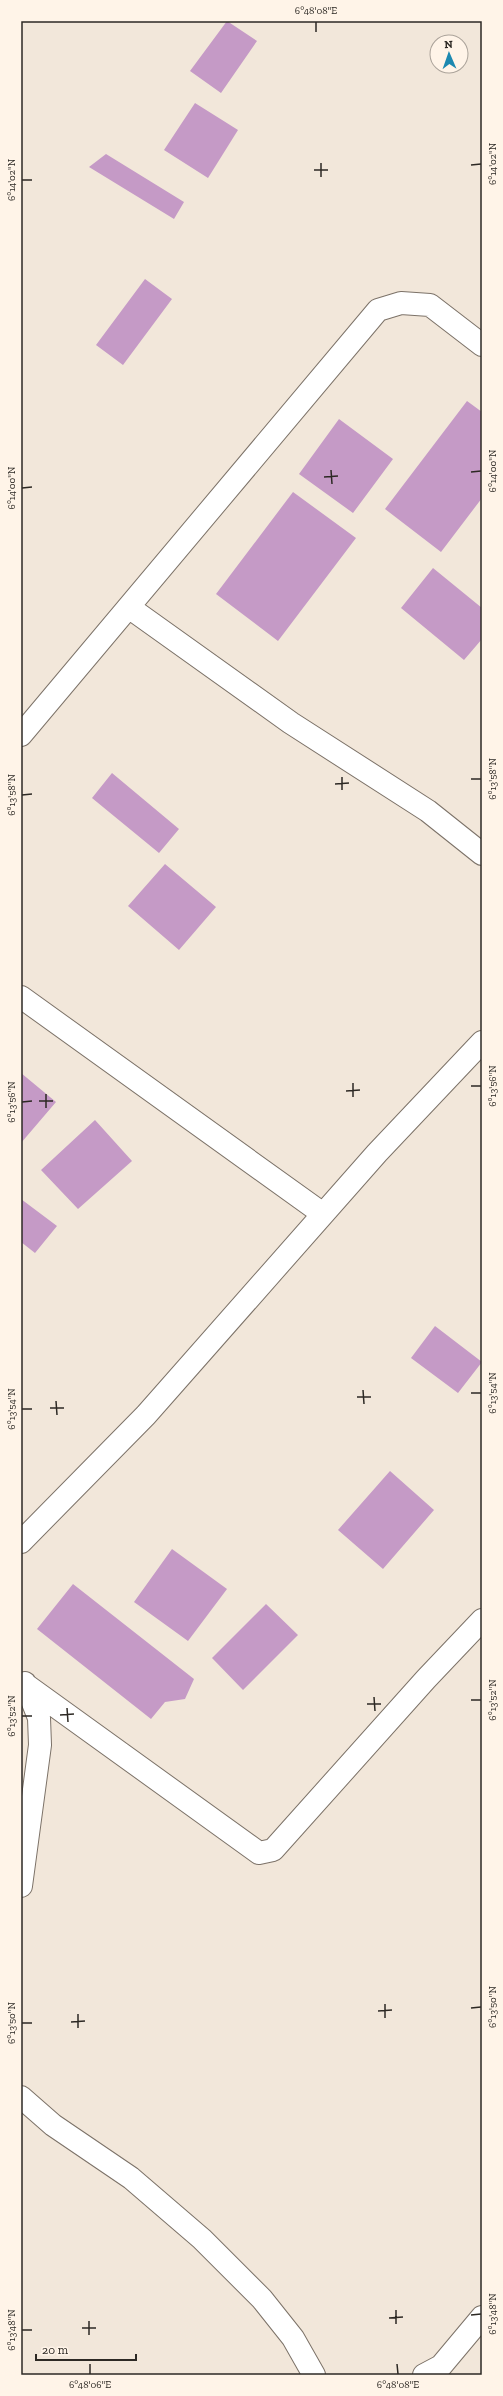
<svg xmlns="http://www.w3.org/2000/svg" width="503" height="2396" viewBox="0 0 503 2396" font-family="'Zilla Slab',serif">
<rect width="100%" height="100%" fill="#f2e7da"/>
<path fill="#c59ac6" d="M227 21 257 41 221 93 190 71Z
M195 103 238 130 208 178 164 150Z
M106 154 184 202 174 219 89 167Z
M145 279 172 299 123 365 96 345Z
M467 401 482 412V498L441 552 385 509Z
M339 419 393 459 353 513 299 474Z
M293 492 356 538 278 641 216 594Z
M433 568 482 608V639L464 660 401 608Z
M112 773 179 829 159 853 92 798Z
M165 864 216 907 179 950 128 906Z
M21 1073 56 1102 21 1143Z
M95 1120 132 1161 78 1209 41 1170Z
M21 1199 57 1226 35 1253 21 1242Z
M435 1326 482 1362 458 1393 411 1358Z
M390 1471 434 1510 383 1569 338 1530Z
M172 1549 227 1589 188 1641 134 1602Z
M73 1584 194 1679 185 1699 165 1702 151 1719 37 1629Z
M266 1604 298 1635 243 1690 212 1658Z"/>
<g fill="none" stroke-linecap="round" stroke-linejoin="round">
<defs>
<path id="street" d="M130 608 291 723 428 811 482 854
M21 735 378 310 401 303 430 305 482 345
M21 997 323 1214
M21 1542 146 1415 377 1153 482 1042
M26 1685 259 1853 273 1850 426 1679 482 1620
M21 1886 40 1745 39 1718 25 1683
M21 2097 53 2125 131 2178 202 2239 262 2299 293 2338 314 2375
M424 2375 441 2366 482 2317"/>
</defs>
<use href="#street" stroke="#7c7268" stroke-width="24"/>
<use href="#street" stroke="#fff" stroke-width="22"/>
</g>
<path fill="none" stroke="#2d2924" stroke-width="1.5" d="M316 22V32M321 163V177M471 165 481 164M314 170H328M22 180H32M331 470 332 484M471 472 481 471M324 477 338 476M22 488 32 487M342 777V790M471 779H481M335 784 349 783M22 795 32 794M353 1083V1097M471 1086H481M346 1091 360 1090M46 1094V1108M39 1101H53M22 1102 32 1101M363 1390 364 1404M471 1393H481M357 1397H371M56 1401 57 1415M50 1408H64M22 1409H32M374 1697 375 1711M471 1700H481M367 1704H381M67 1708 68 1722M60 1715 74 1714M22 1716H32M385 2004V2018M471 2008 481 2007M378 2011 392 2010M78 2014V2028M71 2022 85 2021M22 2023H32M396 2310V2324M471 2315 481 2314M389 2318 403 2317M89 2321V2335M82 2328H96M22 2330H32M90 2364V2374M397 2364 398 2374"/>
<rect width="503" height="2396" fill="none" stroke="#fff4e8" stroke-width="44"/>
<g transform="translate(449 54) rotate(358)"><circle r="19" fill="#fff4e8" stroke="#aba39a"/>
<path d="M0-3L7 15L0 10L-7 15Z" fill="#1d89b0"/>
<text y="-6" font-size="11" font-weight="bold" text-anchor="middle" fill="#2d2924">N</text>
</g>
<path d="M36 2354v6h100v-6" fill="none" stroke="#2d2924" stroke-width="2"/>
<text x="42" y="2354" font-size="12" fill="#2d2924" stroke="#fff4e8" stroke-width="3" paint-order="stroke">20 m</text>
<rect x="22" y="22" width="459" height="2352" fill="none" stroke="#2d2924" stroke-width="1.5"/>
<g font-size="10" text-anchor="middle" fill="#2d2924">
<text x="316" y="14">6°48'08"E</text>
<text transform="translate(492 164) rotate(-90)" y="4">6°14'02"N</text>
<text transform="translate(11 180) rotate(-90)" y="4">6°14'02"N</text>
<text transform="translate(492 471) rotate(-90)" y="4">6°14'00"N</text>
<text transform="translate(11 488) rotate(-90)" y="4">6°14'00"N</text>
<text transform="translate(492 779) rotate(-90)" y="4">6°13'58"N</text>
<text transform="translate(11 795) rotate(-90)" y="4">6°13'58"N</text>
<text transform="translate(492 1086) rotate(-90)" y="4">6°13'56"N</text>
<text transform="translate(11 1102) rotate(-90)" y="4">6°13'56"N</text>
<text transform="translate(492 1393) rotate(-90)" y="4">6°13'54"N</text>
<text transform="translate(11 1409) rotate(-90)" y="4">6°13'54"N</text>
<text transform="translate(492 1700) rotate(-90)" y="4">6°13'52"N</text>
<text transform="translate(11 1716) rotate(-90)" y="4">6°13'52"N</text>
<text transform="translate(492 2007) rotate(-90)" y="4">6°13'50"N</text>
<text transform="translate(11 2023) rotate(-90)" y="4">6°13'50"N</text>
<text transform="translate(492 2314) rotate(-90)" y="4">6°13'48"N</text>
<text transform="translate(11 2330) rotate(-90)" y="4">6°13'48"N</text>
<text x="90" y="2388">6°48'06"E</text>
<text x="398" y="2388">6°48'08"E</text>
</g>
</svg>
